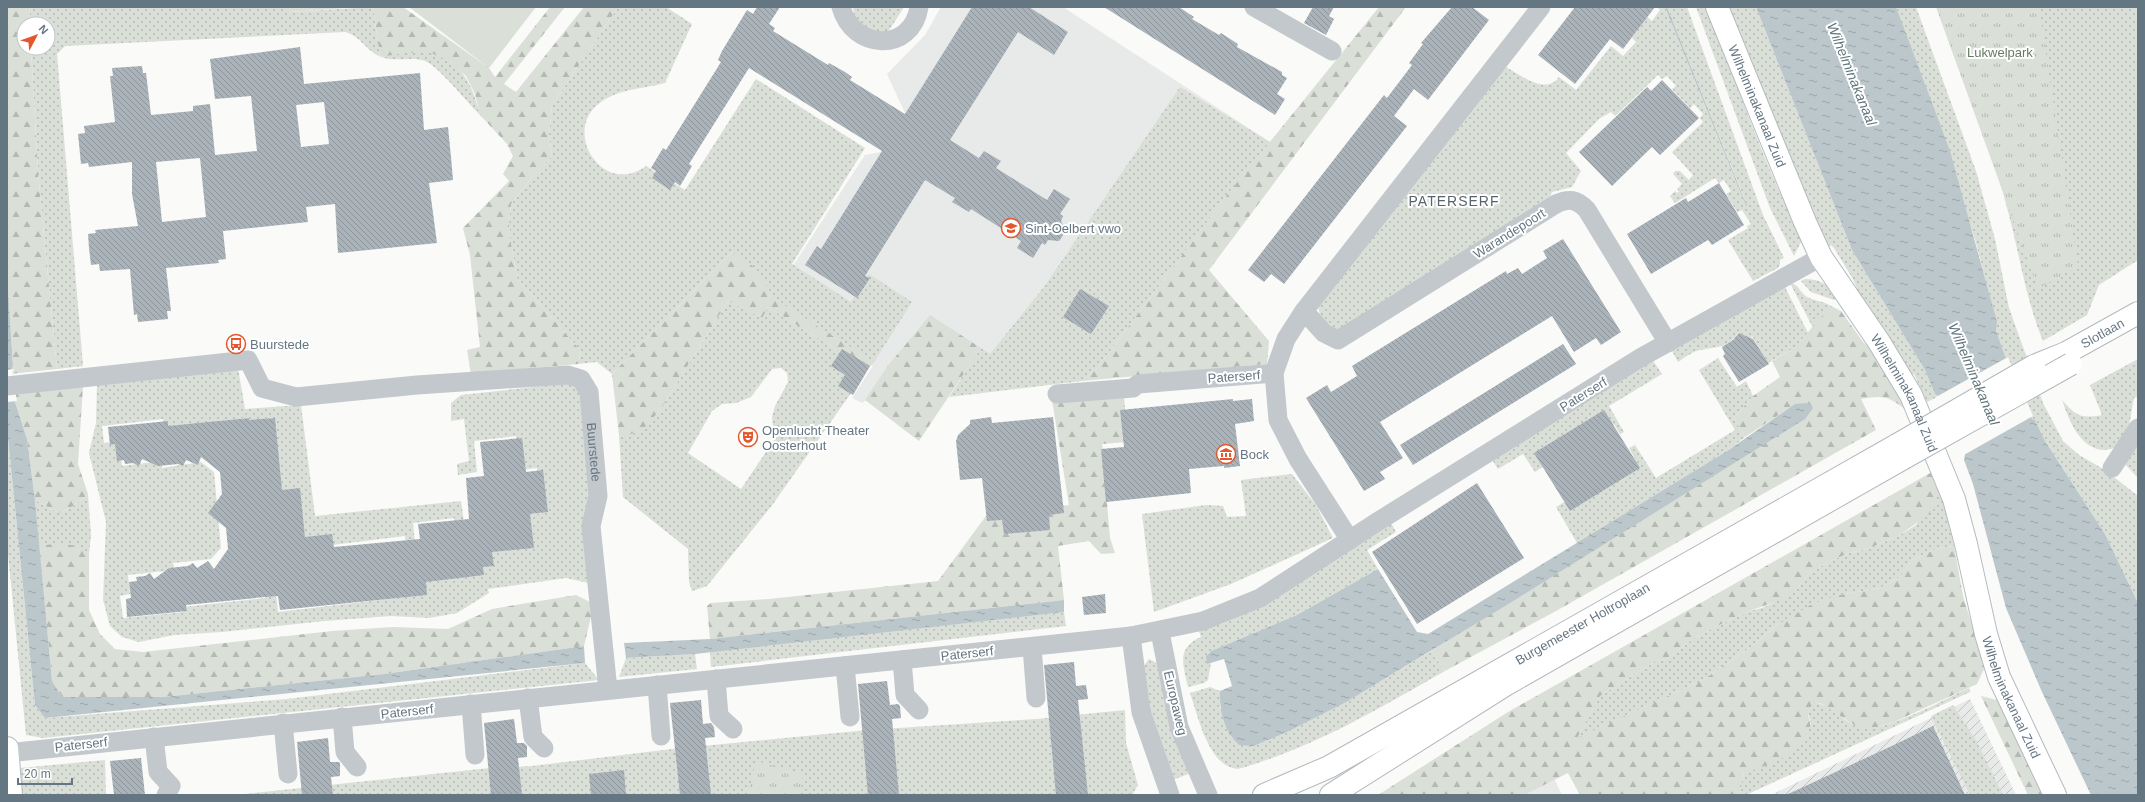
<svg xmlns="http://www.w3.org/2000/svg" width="2145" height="802" viewBox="0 0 2145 802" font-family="Arial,sans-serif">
<defs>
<pattern id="industrial-furrows" width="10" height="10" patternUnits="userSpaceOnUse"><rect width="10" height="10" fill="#e8e9e9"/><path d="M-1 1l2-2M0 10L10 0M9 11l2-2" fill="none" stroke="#c0c1c2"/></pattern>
<pattern id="grass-dots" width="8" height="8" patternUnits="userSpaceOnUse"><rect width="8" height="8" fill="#dadfd7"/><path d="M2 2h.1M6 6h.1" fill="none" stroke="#b4b9b4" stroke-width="1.8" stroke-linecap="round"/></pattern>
<pattern id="forest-firs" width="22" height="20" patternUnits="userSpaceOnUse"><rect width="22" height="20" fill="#dadfd7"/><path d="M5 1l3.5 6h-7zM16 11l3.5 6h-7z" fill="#b4b9b4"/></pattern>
<pattern id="park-tufts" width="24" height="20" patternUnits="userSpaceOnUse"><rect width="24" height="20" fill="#dadfd7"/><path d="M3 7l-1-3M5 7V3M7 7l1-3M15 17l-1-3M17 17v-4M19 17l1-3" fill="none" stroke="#b4b9b4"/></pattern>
<pattern id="water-ripples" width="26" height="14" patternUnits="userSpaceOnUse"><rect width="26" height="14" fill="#bbc7cb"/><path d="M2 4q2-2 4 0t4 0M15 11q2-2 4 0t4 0" fill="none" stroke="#9ca6aa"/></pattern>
<pattern id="building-back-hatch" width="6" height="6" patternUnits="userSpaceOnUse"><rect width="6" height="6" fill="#aab3b9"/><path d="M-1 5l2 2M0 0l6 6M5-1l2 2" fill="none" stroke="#8e969c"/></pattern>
</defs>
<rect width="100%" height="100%" fill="#fafaf8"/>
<path fill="#e8e9e9" d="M941 7H1063L1270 142 1086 379 1042 370 882 389 862 403 852 398 873 366 770 301 865 155 881 152 905 113 887 74 925 35Z
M1551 772 1562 795H1504Z"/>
<path fill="url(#industrial-furrows)" d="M1970 699 2016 795H1771Z"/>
<path fill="url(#grass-dots)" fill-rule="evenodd" d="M29 7H289L290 12 373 7 380 57C395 54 414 48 429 52 462 60 473 86 480 115 469 104 437 65 425 61 411 56 394 63 379 56 366 50 359 35 345 32L65 46 57 54 83 366 57 369 38 173 31 48H48V24H30Z
M618 7H666L692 24 665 83C643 89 621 88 601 102 560 130 603 198 646 166L685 190 756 79 865 148 792 264 851 302 869 274 912 302 874 362 776 300 732 252 612 374 597 362 578 364 581 351 517 278 510 237 509 220 511 204 529 181 552 156 549 134 552 105Z
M853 7H904L890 29 883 34 862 28 854 15Z
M1657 7H1665L1746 206 1745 200 1667 7H1687L1763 215 1784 258 1780 260V264L1778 268 1753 281 1728 240 1748 228 1747 226 1751 224 1742 210 1737 212 1726 194 1731 191 1724 180 1719 183 1715 178 1675 203 1670 196 1675 191 1677 193 1679 191 1677 189 1682 184 1673 174 1675 171H1680L1689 180 1693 175 1672 152 1703 122 1700 118 1703 114 1694 104 1690 108 1672 89 1676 86 1667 76 1662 79 1658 75 1615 116 1611 112 1599 119 1566 153 1581 171 1572 187 1552 192 1549 200 1340 329H1334L1320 316 1318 305 1506 67C1519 74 1546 96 1559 77L1576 90 1611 46 1623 56 1636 42 1632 38 1647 17 1652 21 1660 10Z
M1696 7H1707C1737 85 1765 166 1802 240L1794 256 1770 208Z
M1726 7H1756L1852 250 1925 370 1935 394 1939 396 1927 402 1914 374 1912 375 1895 347 1866 309 1853 279 1834 248 1831 245 1827 247Z
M1896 7H1916L1976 171 1995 239 2009 308 2043 403 2063 441 2079 455 2105 470 2138 496V603L2105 534 2045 441 2035 420 2032 419 2005 356 1996 330V322L1975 239Z
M1938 7H2138V260L2099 285 2087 315 2043 341C2026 300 2020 257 2009 215 1991 144 1963 76 1938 7Z
M1180 87 1270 142 1231 190 1098 367 1082 381 949 397 981 348 990 354 1044 287Z
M1805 279C1821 279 1829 285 1836 297L1834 300 1811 292 1801 281Z
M1790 283C1799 284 1800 293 1807 297 1815 301 1823 301 1831 306L1813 328Z
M1784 285 1808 333 1794 348 1768 363 1752 336 1751 338 1738 333C1728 348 1716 347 1700 350 1693 351 1684 358 1678 362L1671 349Z
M728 301 761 317 768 307 868 369 773 504 707 586 692 591 689 582 688 549 623 497 619 435 623 437 660 410ZM781 368 787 373 788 382 775 406 772 417 774 440 741 489 688 453 712 411 722 404 736 403 751 397 772 369Z
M1718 358 1737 387 1746 381 1753 396 1734 418 1745 437 1727 451 1577 543 1556 507 1635 459 1629 448 1635 445 1656 478 1735 430 1699 370Z
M1652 359 1662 374 1609 406 1624 432 1620 434 1614 424 1535 472 1523 454 1498 469 1491 458Z
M2138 359V396L2134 398C2131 411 2130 432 2122 443 2118 448 2111 449 2105 450 2080 450 2069 420 2062 400 2076 416 2081 419 2102 415L2090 385Z
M238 368 245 409 301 405 315 516 461 501 467 544 458 545 454 518 413 523 415 544 406 545 405 536 332 545 305 538 299 489 281 491 272 418 256 420 257 425 245 418 164 428 163 419 102 426 104 443 119 441 122 466 161 461 162 468 201 462 214 472 221 548 211 559 173 563 174 570 128 575 130 594 120 596 123 618 183 612V607L265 598 264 585 275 584 278 612 422 595 421 580 523 515 542 513 537 468 520 470 516 436 474 441 477 472 458 475 457 464 469 461 464 419 451 421V403L461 395 580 382 591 495 593 584 566 578 488 589 489 593 457 613 429 618 391 616 324 621 222 632 174 635 139 642 122 637 110 626 103 600 106 522 89 453 96 423 97 384Z
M7 428 35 705 45 718 287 699 585 663 599 680 43 738 26 735 7 544Z
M2138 446V478L2124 463Z
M1292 474 1316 505 1333 538 1231 584 1154 612 1142 514 1206 505 1223 506 1227 517 1246 516 1241 480Z
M1936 481 1941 493 1954 546 1938 548 1912 560 1900 577 1880 588 1839 595 1777 625 1751 647 1703 680 1576 739 1600 696 1625 680 1656 661 1666 659 1693 639 1713 628 1749 611 1762 608 1793 593 1809 574 1830 561 1849 553 1867 549 1898 536 1916 525Z
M88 494 91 535 89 554C73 542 58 544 39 546L35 500 59 513 75 505Z
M1390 521 1396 532 1367 550 1378 569 1297 615 1211 651 1207 654V664L1211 663 1208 680 1204 683 1188 687C1183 664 1176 648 1201 637L1199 631 1224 623 1258 608Z
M1064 612 1066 626 711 667 710 651Z
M1431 651 1445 671C1378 709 1313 748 1238 769 1208 767 1198 715 1190 693L1210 687 1220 691V708L1254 746C1316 720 1373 686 1431 651Z
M695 654 697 669 619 677 626 658Z
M1149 659 1159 664 1191 773 1170 781 1151 722 1143 667Z
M1969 688 1970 692 1746 795H1739L1744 773 1811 724 1808 713 1813 702C1831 705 1842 720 1858 727 1879 736 1947 698 1969 688Z
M1953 705 1977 742 2003 795H1970L1931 716Z
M1125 710 1126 743 1138 785 1132 795H236L490 768 532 766 672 749 867 730 1037 719Z
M105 760 106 795H19L17 780 20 768Z"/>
<path fill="url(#forest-firs)" d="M7 7H29L30 24H24V48H31L38 173 57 369 10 374 13 366 7 273Z
M289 7H361L290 12Z
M373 7H403L489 68 495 77 550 7H565L504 84 516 92 584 7H618L552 105 549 134 552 156 529 181 511 204 509 220 510 237 517 278 581 351 578 364 471 374 467 350 480 347 470 255 463 228 509 181 503 174 513 156 507 144 480 115 475 94 466 76 451 62 429 52 404 53 380 57Z
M1379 7H1406L1209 270 1269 341 1267 364 1082 381 1098 367 1231 190Z
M732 252 754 267 776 300 874 362 868 369 768 307 762 318 728 301 660 410 643 429 623 437 619 435 612 374Z
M1831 306 1841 311 1863 342 1873 351 1898 391 1906 410C1889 396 1882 395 1861 399L1876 430 1556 611 1445 671 1431 651 1610 539 1795 404 1745 437 1734 418 1753 396 1780 377 1772 361 1794 348Z
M930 315 981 348 919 441 865 400 887 367Z
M83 386 78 464 88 494 75 505 59 513 35 500 27 439 12 393Z
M1124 394 1127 442 1102 444 1110 538 1115 553 1101 554 1089 541 1058 546 1064 600 710 639 707 606 711 603 769 599 938 581 986 516 1069 505 1052 400Z
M1932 472 1936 481 1937 496 1933 508 1928 515 1898 536 1867 549 1849 553 1830 561 1809 574 1793 593 1781 600 1749 611 1713 628 1693 639 1666 659 1656 661 1625 680 1600 696 1577 738 1703 680 1751 647 1777 625 1814 603 1839 595 1880 588 1900 577 1912 560 1938 548 1954 546 1963 596 1985 667 1977 684 1894 722 1871 729 1859 728 1822 704 1813 702C1812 705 1809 710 1808 714 1808 718 1811 722 1810 726 1801 756 1771 764 1744 773L1739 795H1580L1568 773 1524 795H1378L1508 712Z
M61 543 80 547 89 554V610L100 634 115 649 143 652 332 631 393 627 448 629 492 609 576 595 594 604 584 646 384 674 163 697H62L52 681 39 546Z
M1981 696 1997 700 2044 795H2028Z"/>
<path fill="url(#park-tufts)" d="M1936 7H2039L2078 266 2038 289Z
M756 761 803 774 800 795 748 794Z"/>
<path fill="#dadfd7" d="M409 7H536L489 68Z"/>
<path fill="url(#water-ripples)" d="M1665 7H1667L1747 206H1746Z
M1756 7H1896L1950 151 1997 322 1996 330 2005 356 2032 419 2035 420 2045 441 2105 534 2138 603V795H2091L2042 692 2006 608 1973 484 1964 460 1965 454 1940 397 1935 394 1925 370 1852 250Z
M7 273 13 366 10 374 12 393 27 439 35 500 52 681 62 697H163L384 674 584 646 585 663 45 718 35 705 7 428Z
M1809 403 1813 408 1805 419 1505 606 1346 702 1289 731 1254 746 1239 745C1224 731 1219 711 1220 691L1232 686 1224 659 1207 664 1206 656 1211 651 1297 615 1378 569 1417 632 1428 634 1727 451 1795 404Z
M1064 600V612L695 654 626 658 624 643 710 639Z"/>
<path fill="#fafaf8" d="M2008 357 2033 416 1962 456 1939 398 1936 397Z
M14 369 12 374 17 401 7 402V370Z"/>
<path fill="url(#building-back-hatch)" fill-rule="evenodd" d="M757 7H780L769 24 775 28 773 31 828 65 829 63 845 72 852 77 850 80 905 114 972 7H1029L1068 32 1054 55 1018 32 950 140 979 158 984 151 1001 161 996 168 1047 200 1054 189 1070 199 1060 214 1063 216 1061 221 1066 231 1059 241 1048 240 1045 245 1042 243 1033 258 1017 248 1021 241 971 209 969 212 952 202 955 198 925 180 865 276 870 278 857 298 805 265 817 246 821 249 882 151 749 68 689 164 692 166 680 186 675 182 670 190 652 178 656 171 651 168 663 148 666 150 721 62 718 60 722 51 747 10 753 14Z
M1104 7H1179L1194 17 1192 19 1219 35 1221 33 1238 44 1237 47 1282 72V75L1287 78 1277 94 1285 99 1275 115Z
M1313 7H1334L1329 16 1334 19 1326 35 1304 23Z
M1452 7H1472L1489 20 1428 100 1414 89 1394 116 1407 126 1284 284 1271 274 1264 282 1248 270 1384 95 1387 98 1412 65 1409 63 1423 44 1421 43Z
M1575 7H1655L1623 49 1610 39 1575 84 1538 55Z
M300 47 304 84 420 73 424 130 448 127 451 157 453 180 429 183 437 243 338 253 335 204 306 207 308 222 223 231 226 259 218 260 219 263 166 268 171 311H167L168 319 138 322 137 314 134 315 130 269 100 271 99 264 91 265 89 248 88 234 96 233 95 230 138 226 132 194V162L89 167 88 163 81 164 78 134 85 133 84 126 115 122 110 76H113L112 68 142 66 143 73H146L151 115 193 111V106L210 104 215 155 257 151 251 96 215 99 210 59ZM324 102 329 144 301 147 296 105ZM200 158 206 217 162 222 156 162Z
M1662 80 1699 118 1660 155 1652 147 1612 186 1579 152 1647 87 1651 91Z
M1719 183 1744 225 1712 245 1708 240 1651 274 1627 234 1686 198 1688 202Z
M1563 239 1621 332 1601 345 1596 338 1574 352 1552 316 1479 361 1380 422 1403 458 1380 472 1385 479 1364 491 1306 398 1327 385 1331 392 1357 376 1352 366 1506 271 1507 274 1518 268 1522 274 1547 258 1543 251Z
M1080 289 1109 306 1091 334 1063 317Z
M1739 333 1753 339 1769 364 1739 382 1723 356 1725 354 1722 347 1733 340Z
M1563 344 1576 364 1413 465 1400 445Z
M842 349 870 366 853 395 838 386 845 375 831 366Z
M1233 399V401L1252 399 1254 421 1235 424 1240 466 1224 468V466L1189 469 1191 493 1106 502 1101 449 1124 447 1120 410Z
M1604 410 1640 468 1570 511 1534 453Z
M991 417 992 423 1053 417 1064 513 1049 515 1050 530 1004 534 1002 520 987 521 982 478 960 480 956 441 958 435 970 424V420Z
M249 418V420L275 418 282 490 300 488 305 537 332 534 334 547 420 539 418 524 469 519 466 478 484 476 480 442 522 438 526 472 543 470 548 512 530 514 534 548 492 552 494 566 483 567 484 575 426 582 427 595 280 610 278 596 265 597 186 605 187 611 127 617 126 599 131 598 129 582 137 581 136 577 145 576 150 573 154 579 169 568 188 566 193 563 197 568 208 561 214 569 228 549 226 528 208 513 222 494 220 472 201 457 198 465 186 460 183 466 178 464 158 466 142 459 139 466 133 463 125 464 124 460 117 461 115 444 110 445 108 427 168 421V426Z
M1477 483 1524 558 1417 624 1372 552Z
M1105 594 1106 613 1084 615 1082 597Z
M1074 662 1076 686 1086 685 1088 699 1078 700 1088 795H1056L1044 665Z
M887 681 890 705 898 704 900 706 901 718 892 719 899 795H868L858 684Z
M701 700 703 724 711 723 714 727 715 737 705 738 711 795H680L670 703Z
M514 719 517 743H524L527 746V757L518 758 522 795H491L484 723Z
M1933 726 1965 795H1786L1896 744Z
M328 738 330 762H339L340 763V776L331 777 333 795H302L297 742Z
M141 758 145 795H114L110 761Z
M624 770 626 795H591L589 774Z"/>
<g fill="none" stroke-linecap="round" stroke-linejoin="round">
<defs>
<g id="secondary">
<path id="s2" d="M1717 7 1805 222 1821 257 1879 342 1911 395 1954 499 1966 544 1986 634 1999 677 2055 795"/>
<path id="s3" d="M2034 366 2066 353 2138 313"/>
<path d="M7 748 11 795"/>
<path id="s4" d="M1264 795 1329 767 1897 445"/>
<path d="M1331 795 1505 685 1902 459"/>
</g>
</defs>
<use href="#secondary" stroke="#b3babf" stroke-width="24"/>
<g stroke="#c3c8cc" stroke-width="19">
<path d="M841 7C853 51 912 53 919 7"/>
<path d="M1254 7 1332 51"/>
<path d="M1304 311 1541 7"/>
<path id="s1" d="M7 386 248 360 262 388 296 397 417 385 568 375 581 379 589 392 598 496 591 526 608 690"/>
<path d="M1057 394 1133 388 1138 384 1274 373"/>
<path d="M2112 468 2138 428"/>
<path d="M1350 540 1298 459 1278 420 1274 373 1286 339 1304 311 1324 333 1338 340 1556 204C1569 198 1577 199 1587 210L1668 343"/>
<path d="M1160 632 1179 727 1208 795"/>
<path d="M1131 636 1141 712 1170 795"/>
<path d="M1032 647 1036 698"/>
<path d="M902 660 905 695 919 710"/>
<path d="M845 666 850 717"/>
<path d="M716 679 719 716 733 729"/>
<path d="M657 685 661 736"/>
<path d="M528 698 533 737 544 748"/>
<path d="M471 704 475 755"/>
<path d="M342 717 345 752 357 767"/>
<path d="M283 723 288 774"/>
<path d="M154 737 158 772 171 786 166 795"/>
<path d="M7 753 1131 636 1203 621 1260 598 1377 522 1640 358 1821 257"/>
</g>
<use href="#secondary" stroke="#fff" stroke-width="22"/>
<defs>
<path id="secondary-bridge" d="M1897 445 2034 366
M1902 459 2071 364"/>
</defs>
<use href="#secondary-bridge" stroke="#b3babf" stroke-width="24" stroke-linecap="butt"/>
<use href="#secondary-bridge" stroke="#fff" stroke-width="22"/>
</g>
<defs>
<symbol id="school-ring" viewBox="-11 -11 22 22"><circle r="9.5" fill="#fff" stroke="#e4572e" stroke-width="1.5"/><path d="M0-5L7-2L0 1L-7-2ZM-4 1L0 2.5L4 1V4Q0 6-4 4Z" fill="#e4572e"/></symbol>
<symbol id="bus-ring" viewBox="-11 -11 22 22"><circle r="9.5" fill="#fff" stroke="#e4572e" stroke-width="1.5"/><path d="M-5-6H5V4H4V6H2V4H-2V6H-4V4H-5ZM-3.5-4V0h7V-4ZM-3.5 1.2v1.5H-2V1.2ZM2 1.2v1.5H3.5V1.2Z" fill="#e4572e"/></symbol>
<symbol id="theatre-ring" viewBox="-11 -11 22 22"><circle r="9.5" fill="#fff" stroke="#e4572e" stroke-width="1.5"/><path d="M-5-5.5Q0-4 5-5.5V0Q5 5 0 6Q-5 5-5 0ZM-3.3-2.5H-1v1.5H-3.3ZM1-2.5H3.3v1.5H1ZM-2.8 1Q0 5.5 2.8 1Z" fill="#e4572e"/></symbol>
<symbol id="museum-ring" viewBox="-11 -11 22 22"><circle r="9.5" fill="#fff" stroke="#e4572e" stroke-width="1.5"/><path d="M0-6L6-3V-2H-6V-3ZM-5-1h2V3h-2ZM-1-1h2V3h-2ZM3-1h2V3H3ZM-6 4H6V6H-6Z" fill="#e4572e"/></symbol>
</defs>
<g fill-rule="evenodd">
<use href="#school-ring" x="1000" y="217" width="22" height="22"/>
<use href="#bus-ring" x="225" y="333" width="22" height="22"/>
<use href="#theatre-ring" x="737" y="426" width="22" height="22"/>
<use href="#museum-ring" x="1215" y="443" width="22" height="22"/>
</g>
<g text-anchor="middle" stroke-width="4" stroke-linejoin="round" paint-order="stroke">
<g font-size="13" fill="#687a64" stroke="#fff">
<text x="2000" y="57">Lukwelpark</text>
</g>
<g font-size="13" fill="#657683" stroke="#fff">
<text dy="5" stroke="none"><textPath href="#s2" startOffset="107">Wilhelminakanaal Zuid</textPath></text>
<text transform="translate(1509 233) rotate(-32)" y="5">Warandepoort</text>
<text dy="5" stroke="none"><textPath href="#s3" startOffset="76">Slotlaan</textPath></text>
<text transform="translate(1234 376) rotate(-4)" y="5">Paterserf</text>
<text transform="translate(1583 394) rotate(-32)" y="5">Paterserf</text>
<text dy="5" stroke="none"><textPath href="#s2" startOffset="431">Wilhelminakanaal Zuid</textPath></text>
<text dy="5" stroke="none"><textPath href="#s1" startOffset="671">Buurstede</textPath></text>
<text dy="5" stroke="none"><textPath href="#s4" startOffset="362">Burgemeester Holtroplaan</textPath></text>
<text transform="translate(967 653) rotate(-6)" y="5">Paterserf</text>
<text dy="5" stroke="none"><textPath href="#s2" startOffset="755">Wilhelminakanaal Zuid</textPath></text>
<text transform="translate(1176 703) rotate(77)" y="5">Europaweg</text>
<text transform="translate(407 711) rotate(-6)" y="5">Paterserf</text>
<text transform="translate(81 744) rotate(-6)" y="5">Paterserf</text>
</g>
<g font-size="13" fill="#657683" stroke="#fff" text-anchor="start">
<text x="1025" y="233">Sint-Oelbert vwo</text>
<text x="250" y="349">Buurstede</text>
<text x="762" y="435">Openlucht Theater<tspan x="762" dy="15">Oosterhout</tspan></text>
<text x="1240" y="459">Bock</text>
</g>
<g font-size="14" font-style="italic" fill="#60757c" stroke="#fff">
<text transform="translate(1852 74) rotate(68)" y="5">Wilhelminakanaal</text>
<text transform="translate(1974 374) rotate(67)" y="5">Wilhelminakanaal</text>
</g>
<g font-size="14" letter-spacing="1" fill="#57646e" stroke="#fff">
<text x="1454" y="206">PATERSERF</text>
</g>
</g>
<rect width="2145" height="802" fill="none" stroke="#657683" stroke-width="16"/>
<g transform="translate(36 36) rotate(49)"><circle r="19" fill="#ffffff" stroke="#c1c8cd"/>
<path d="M0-3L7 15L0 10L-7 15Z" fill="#e4572e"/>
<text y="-6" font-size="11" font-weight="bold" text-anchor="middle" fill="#657683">N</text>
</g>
<path d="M18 778v6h54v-6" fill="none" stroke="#657683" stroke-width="2"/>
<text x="24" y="778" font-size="12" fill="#657683" stroke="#ffffff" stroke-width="3" paint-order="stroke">20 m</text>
</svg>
